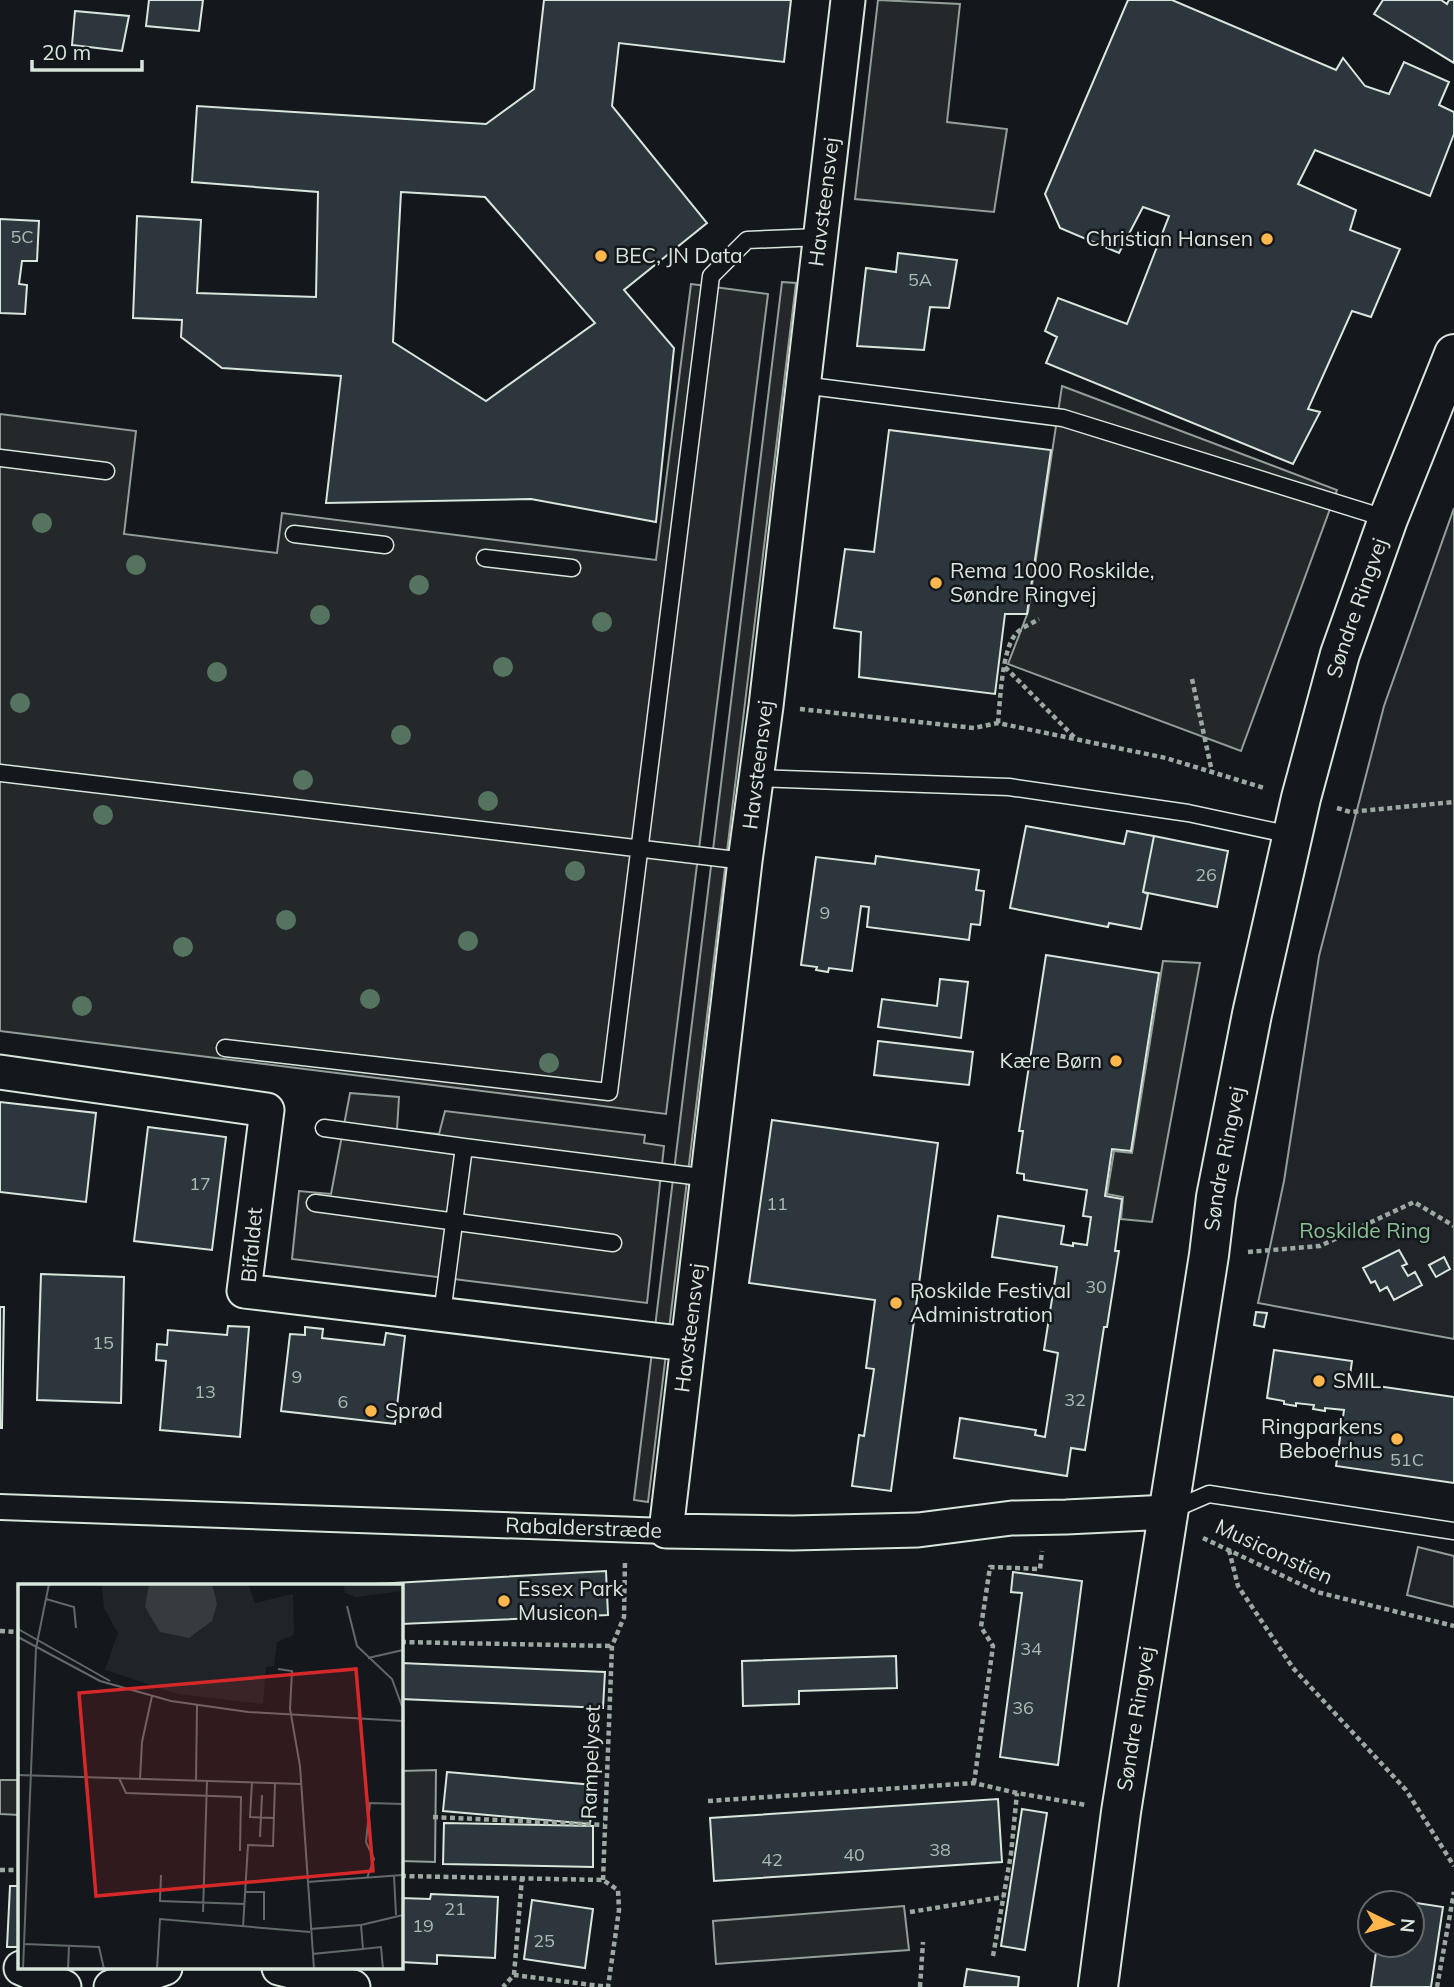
<svg xmlns="http://www.w3.org/2000/svg" width="1454" height="1987" viewBox="0 0 1454 1987" font-family="Mulish,sans-serif">
<rect width="100%" height="100%" fill="#14181c"/>
<path fill="#202428" stroke="#939e99" stroke-width="2" d="M1454 508V1339L1258 1303 1284 1181 1319 956 1384 706Z
M1418 1547 1454 1556V1607L1407 1595Z"/>
<path fill="#24282b" stroke="#939e99" stroke-width="2" d="M878 0 960 4 947 122 1007 129 994 212 855 199Z
M782 282 796 283 648 1502 634 1500Z
M691 284 768 294 666 1114 0 1031V414L136 431 124 534 277 553 282 513 656 560Z
M1062 386 1337 490 1241 751 1008 664 1028 612Z
M1163 961 1200 963 1152 1222 1121 1219 1123 1197 1107 1194 1114 1151 1132 1153Z
M350 1093 399 1097 397 1130 439 1134 445 1111 645 1135 644 1143 664 1146 647 1303 292 1259 299 1191 331 1194Z
M436 1770 435 1862 401 1861V1771Z
M0 1780H19V1815L0 1814Z
M904 1906 909 1950 716 1964 713 1921Z"/>
<path fill="#2c363c" stroke="#d8e6dc" stroke-width="2" fill-rule="evenodd" d="M149 0H203L199 31 146 26Z
M544 0H791L784 62 619 43 612 106 707 223 624 290 674 348 656 522 531 499 326 503 341 376 222 368 181 337 182 320 133 318 137 216 201 220 197 293 316 297 318 192 192 182 197 106 486 124 534 89ZM401 192 485 197 595 323 486 401 393 342Z
M1128 0H1172L1336 70 1343 58 1365 86 1389 94 1404 62 1449 82 1439 105 1454 112V134L1430 196 1315 150 1298 184 1356 210 1350 230 1400 249 1371 317 1352 311 1308 409 1320 412 1293 464 1046 363 1057 337 1045 331 1058 298 1127 324 1169 216 1143 207 1119 253 1060 228 1045 194Z
M1383 0H1441L1447 4 1449 0H1454V63L1374 14Z
M75 11 129 16 122 51 72 45Z
M0 219 39 221 37 261H22L19 284 27 285 25 314 0 313Z
M898 253 957 260 949 308 930 307 924 350 857 346 866 268 896 272Z
M889 430 1051 450 1027 614H1005L995 694 859 677 861 632 834 628 845 549 874 552Z
M1026 826 1124 844 1127 831 1154 836 1143 892 1148 894 1141 929 1109 923 1108 927 1010 908Z
M1154 836 1228 851 1217 907 1143 892Z
M876 856 979 870 976 890 984 891 980 925 971 924 969 940 867 927 869 907 861 906 852 971 829 968 828 972 816 970 817 967 801 965 816 857 875 864Z
M1046 955 1159 973 1131 1151 1112 1149 1105 1196 1122 1199 1115 1251H1119L1107 1327H1104L1085 1450 1071 1448 1067 1476 954 1458 960 1418 1036 1430 1035 1435 1045 1437 1058 1353 1044 1350 1057 1267 992 1257 998 1216 1064 1226 1061 1244 1073 1246V1243L1087 1245 1091 1217 1083 1216 1087 1190 1024 1180V1174L1017 1173 1023 1131H1019Z
M940 979 968 982 961 1038 878 1027 882 999 937 1006Z
M878 1041 973 1052 969 1085 874 1075Z
M0 1102 96 1113 86 1202 0 1192Z
M772 1120 938 1143 891 1491 852 1486 859 1435 864 1436 874 1369 866 1368 875 1300 749 1283Z
M148 1127 226 1137 212 1250 134 1241Z
M1399 1250 1407 1264 1402 1266 1408 1276 1415 1272 1422 1285 1394 1300 1387 1287 1380 1291 1375 1281 1371 1283 1363 1268Z
M1444 1257 1450 1269 1436 1277 1429 1265Z
M41 1274 124 1277 121 1403 37 1400Z
M0 1307H4L2 1428H0Z
M1256 1312 1267 1313 1264 1327 1254 1325Z
M228 1326 249 1327 240 1437 160 1430 166 1361 156 1360 157 1344 167 1345 168 1330 227 1335Z
M305 1327 323 1329 322 1338 384 1345 386 1333 405 1336 395 1424 281 1411 290 1334 305 1335Z
M1274 1350 1352 1361 1349 1382 1454 1397V1483L1336 1466 1344 1410 1325 1408V1411L1313 1409 1314 1405 1296 1403V1406L1284 1404V1401L1267 1398Z
M606 1571 608 1615 401 1624V1586H70L71 1584 340 1586Z
M1013 1572 1082 1581 1058 1765 1000 1757 1022 1593 1011 1592Z
M896 1656 897 1688 799 1691V1704L743 1706 742 1661Z
M401 1663 605 1672 603 1708 401 1699Z
M447 1772 594 1785 590 1824 443 1811Z
M998 1799 1002 1862 714 1881 710 1818Z
M1022 1809 1047 1813 1025 1950 1001 1946Z
M444 1823 593 1826V1867L443 1864Z
M10 1886H19V1947H7Z
M431 1894 498 1897 495 1958 437 1955V1964L401 1962V1898L430 1899Z
M1384 1898 1443 1907 1431 1987H1371L1377 1945H1412V1903H1383Z
M532 1900 593 1909 585 1968 524 1959Z
M967 1969 1019 1977 1018 1987H964Z"/>
<g fill="none" stroke-linecap="round" stroke-linejoin="round">
<defs>
<path id="service" d="M802 385 1063 418 1388 519
M0 458 106 471
M294 534 385 545
M485 558 572 568
M0 773 745 861
M756 778 1009 787 1188 813 1291 835
M225 1048 609 1092 711 276 747 240 819 237
M324 1128 464 1147
M315 1203 613 1243
M442 1314 464 1147 709 1178
M1172 1510 1209 1494 1454 1531"/>
<g id="pedestrian">
<path id="s1" d="M0 1507 666 1531"/>
</g>
<path id="minor" d="M848 0 766 706 745 861 666 1531 793 1533 918 1530 1012 1518 1066 1517 1169 1512
M0 1072 267 1110 244 1291 688 1344
M21 1968 64 1987
M279 1968 353 1987
M111 1987 165 1968"/>
<g id="primary">
<path id="s2" d="M1098 1987 1121 1812 1209 1255 1216 1197 1252 1014 1301 798 1340 654 1388 519 1454 354"/>
</g>
</defs>
<use href="#service" stroke="#d8e6dc" stroke-width="19"/>
<use href="#pedestrian" stroke="#d8e6dc" stroke-width="28"/>
<use href="#minor" stroke="#d8e6dc" stroke-width="37"/>
<use href="#primary" stroke="#d8e6dc" stroke-width="42"/>
<path stroke="#9da8a2" stroke-width="4.5" stroke-dasharray="5 3.5" stroke-linecap="butt" d="M1005 667 1075 738
M1192 679 1212 772
M800 709 974 728 998 723 1166 758 1264 788
M998 723C1000 701 1002 651 1015 635 1020 628 1031 624 1039 619
M1337 808 1350 812 1454 802
M1248 1252 1320 1246 1414 1202 1454 1226
M1203 1538 1317 1592 1454 1626
M1229 1550 1238 1586 1293 1668 1406 1790 1454 1866
M0 1631 19 1632
M401 1642 612 1646
M974 1783 993 1646 981 1627 990 1567 1040 1569 1042 1551
M708 1801 974 1783 1017 1793 1086 1805
M433 1817 604 1825
M0 1870H19
M401 1876 603 1880 618 1890 619 1910 608 1987 514 1975 503 1987
M603 1880 612 1646 624 1617 625 1561
M910 1912 1003 1897
M993 1956 1011 1854 1017 1793
M514 1975 522 1878
M920 1987 923 1942
M1437 1987 1454 1892"/>
<use href="#service" stroke="#14181c" stroke-width="16"/>
<use href="#pedestrian" stroke="#14181c" stroke-width="24"/>
<use href="#minor" stroke="#14181c" stroke-width="33"/>
<use href="#primary" stroke="#14181c" stroke-width="38"/>
</g>
<g fill="#55745f">
<circle cx="42" cy="523" r="10"/>
<circle cx="136" cy="565" r="10"/>
<circle cx="419" cy="585" r="10"/>
<circle cx="320" cy="615" r="10"/>
<circle cx="602" cy="622" r="10"/>
<circle cx="503" cy="667" r="10"/>
<circle cx="217" cy="672" r="10"/>
<circle cx="20" cy="703" r="10"/>
<circle cx="401" cy="735" r="10"/>
<circle cx="303" cy="780" r="10"/>
<circle cx="488" cy="801" r="10"/>
<circle cx="103" cy="815" r="10"/>
<circle cx="575" cy="871" r="10"/>
<circle cx="286" cy="920" r="10"/>
<circle cx="468" cy="941" r="10"/>
<circle cx="183" cy="947" r="10"/>
<circle cx="370" cy="999" r="10"/>
<circle cx="82" cy="1006" r="10"/>
<circle cx="549" cy="1063" r="10"/>
</g>
<g fill="#ffb74d" stroke="#14181c" stroke-width="2.5">
<circle cx="1267" cy="239" r="7"/>
<circle cx="601" cy="256" r="7"/>
<circle cx="936" cy="583" r="7"/>
<circle cx="1116" cy="1061" r="7"/>
<circle cx="896" cy="1303" r="7"/>
<circle cx="1319" cy="1381" r="7"/>
<circle cx="371" cy="1411" r="7"/>
<circle cx="1397" cy="1439" r="7"/>
<circle cx="504" cy="1601" r="7"/>
</g>
<g text-anchor="middle" stroke-width="5" stroke-linejoin="round" paint-order="stroke">
<g font-size="18" fill="#adbab4">
<text x="22" y="243">5C</text>
<text x="920" y="286">5A</text>
<text x="1206" y="881">26</text>
<text x="825" y="919">9</text>
<text x="200" y="1190">17</text>
<text x="777" y="1210">11</text>
<text x="1096" y="1293">30</text>
<text x="103" y="1349">15</text>
<text x="297" y="1383">9</text>
<text x="205" y="1398">13</text>
<text x="1075" y="1406">32</text>
<text x="343" y="1408">6</text>
<text x="1407" y="1466">51C</text>
<text x="1031" y="1655">34</text>
<text x="1023" y="1714">36</text>
<text x="940" y="1856">38</text>
<text x="854" y="1861">40</text>
<text x="772" y="1866">42</text>
<text x="455" y="1915">21</text>
<text x="423" y="1932">19</text>
<text x="544" y="1947">25</text>
</g>
<g font-size="21" fill="#d8e6dc" stroke="#14181c">
<text transform="translate(824 202) rotate(-83)" y="7">Havsteensvej</text>
<text dy="7" stroke="none"><textPath href="#s2" startOffset="1405">Søndre Ringvej</textPath></text>
<text transform="translate(758 765) rotate(-83)" y="7">Havsteensvej</text>
<text dy="7" stroke="none"><textPath href="#s2" startOffset="838">Søndre Ringvej</textPath></text>
<text transform="translate(252 1245) rotate(-85)" y="7">Bifaldet</text>
<text transform="translate(690 1328) rotate(-83)" y="7">Havsteensvej</text>
<text dy="7" stroke="none"><textPath href="#s1" startOffset="584">Rabalderstræde</textPath></text>
<text transform="translate(1274 1552) rotate(25)" y="7">Musiconstien</text>
<text dy="7" stroke="none"><textPath href="#s2" startOffset="271">Søndre Ringvej</textPath></text>
<text transform="translate(591 1762) rotate(-88)" y="7">Rampelyset</text>
</g>
<g font-size="21" fill="#d8e6dc" stroke="#14181c" text-anchor="start">
<text x="1253" y="246" text-anchor="end">Christian Hansen</text>
<text x="615" y="263">BEC, JN Data</text>
<text x="950" y="578">Rema 1000 Roskilde,<tspan x="950" dy="24">Søndre Ringvej</tspan></text>
<text x="1102" y="1068" text-anchor="end">Kære Børn</text>
<text x="910" y="1298">Roskilde Festival<tspan x="910" dy="24">Administration</tspan></text>
<text x="1333" y="1388">SMIL</text>
<text x="385" y="1418">Sprød</text>
<text x="1383" y="1434" text-anchor="end">Ringparkens<tspan x="1383" dy="24">Beboerhus</tspan></text>
<text x="518" y="1596">Essex Park<tspan x="518" dy="24">Musicon</tspan></text>
</g>
<g font-size="21" fill="#8ac095" stroke="#14181c">
<text x="1365" y="1238">Roskilde Ring</text>
</g>
</g>
<g transform="translate(18 1584)">
<rect width="385" height="385" fill="#14181c"/>
<path d="M84 0H230L237 19 275 10 276 51 259 58 256 82 248 83 245 120 160 110 87 86 100 49 86 24ZM325 0H385V7L338 13 327 9Z" fill="#202428"/>
<path d="M131 0H194L199 20 194 37 171 54 142 48 127 23Z" fill="#363b3e"/>
<path fill="none" stroke="#626a69" stroke-width="2" d="M28 15 56 23 58 44M329 22 339 62 374 95 385 125M0 45 92 97M0 53 82 97 153 117 230 128 385 137M350 74 385 66M260 85 274 87 272 125 282 182 296 385M0 191 284 200M101 194 108 209 223 213 222 267M122 195 124 158 134 112M178 197 179 121M234 198 232 233 256 234M242 253 244 211M143 291 142 317 227 320M376 292 378 331M349 294 356 275 348 258 352 219 385 220M289 298 385 291M227 308H246V336M185 328 189 197M225 343 230 261 255 262 257 199M292 345 343 341M6 360 81 363 86 385M294 370 345 365M5 385 18 64 31 0M50 385 51 362M139 385 142 335 292 348M365 385 363 363 345 365 343 341 385 331"/>
<path fill="#d62828" fill-opacity="0.15" stroke="#d62828" stroke-width="3.5" d="M338 85 355 287 78 312 61 109Z"/>
<rect width="385" height="385" fill="none" stroke="#d8e6dc" stroke-width="3.5"/>
</g>
<g transform="translate(1391 1924) rotate(95)"><circle r="33" fill="#14181c" stroke="#626a69" stroke-width="2"/>
<path d="M0-5L12 26L0 18L-12 26Z" fill="#ffb74d"/>
<text y="-10" font-size="19" font-weight="bold" text-anchor="middle" fill="#d8e6dc">N</text>
</g>
<path d="M32 60v10h110v-10" fill="none" stroke="#d8e6dc" stroke-width="3.5"/>
<text x="42" y="60" font-size="21" fill="#d8e6dc" stroke="#14181c" stroke-width="5" paint-order="stroke">20 m</text>
</svg>
